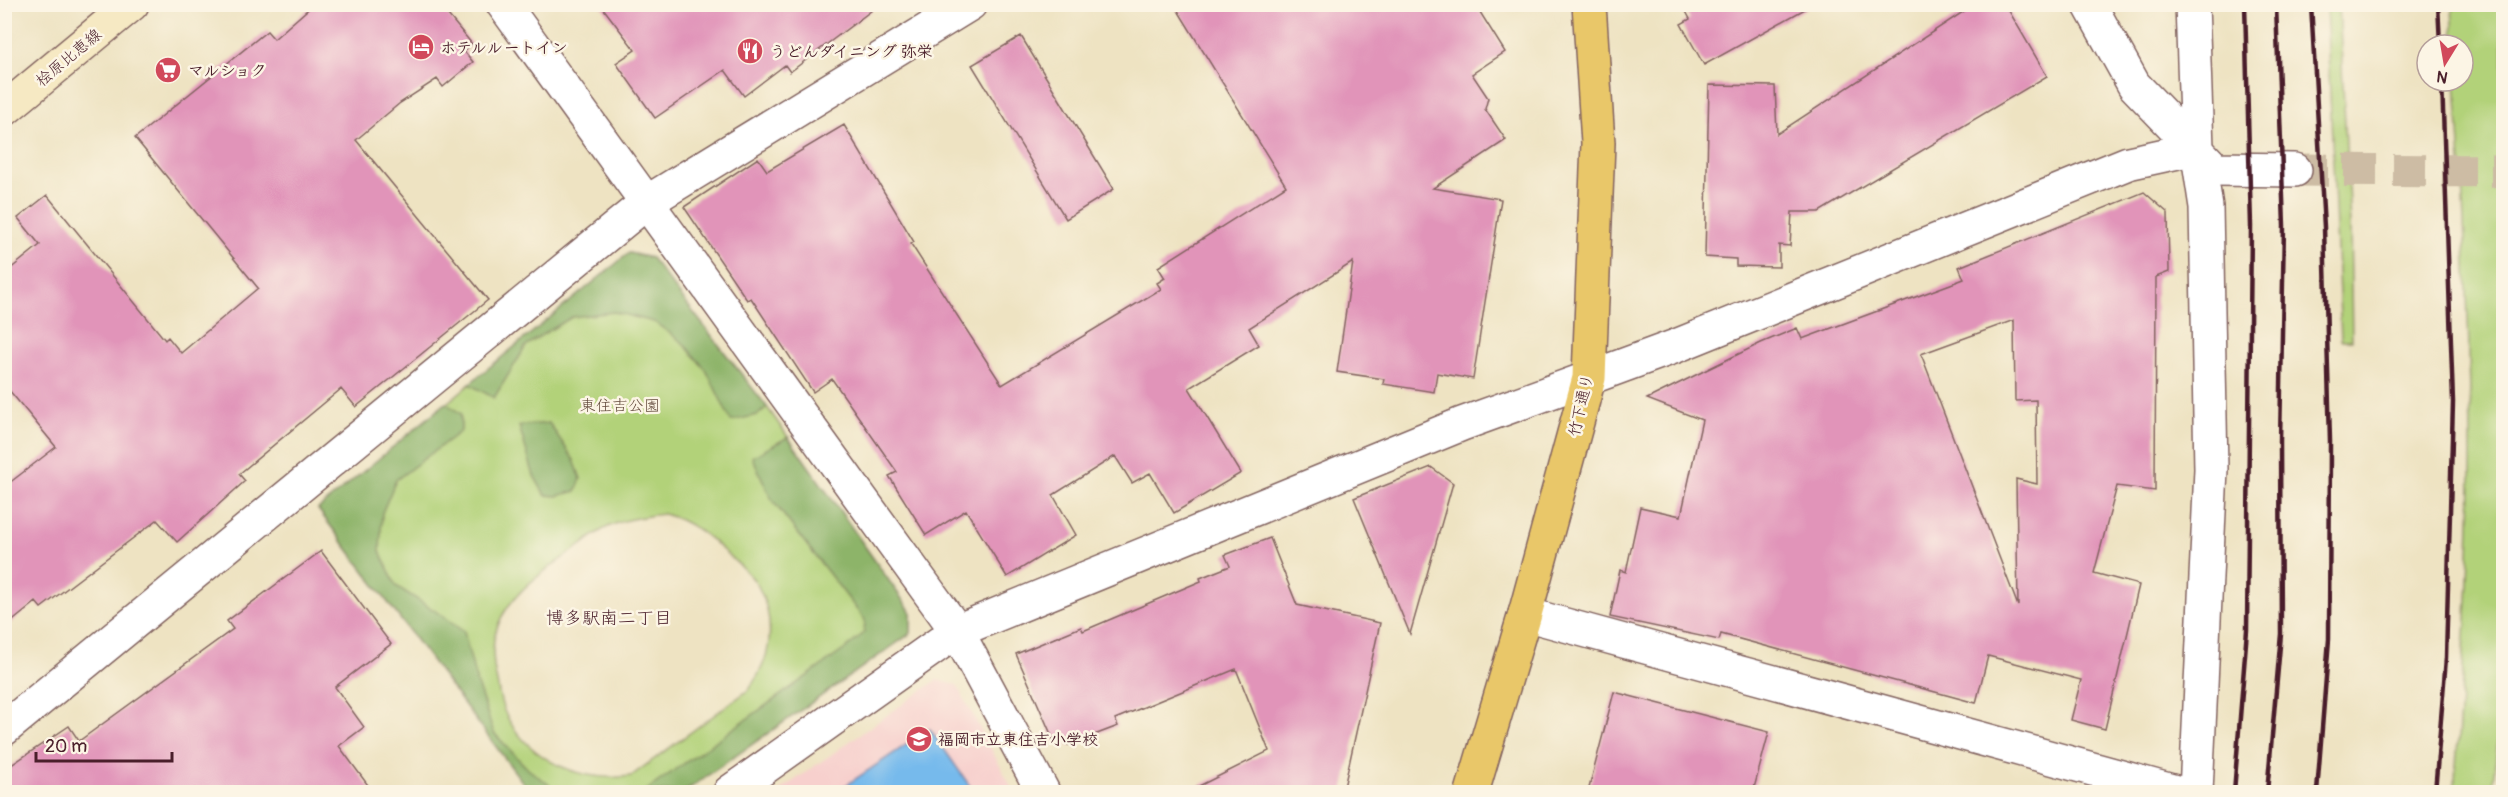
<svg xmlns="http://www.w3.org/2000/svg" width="2508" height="797" viewBox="0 0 2508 797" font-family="Pangolin,'Klee One',sans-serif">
<rect width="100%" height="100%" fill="#fcf5e5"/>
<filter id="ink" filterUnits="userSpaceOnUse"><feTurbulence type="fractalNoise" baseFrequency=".0167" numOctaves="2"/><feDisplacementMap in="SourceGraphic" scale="12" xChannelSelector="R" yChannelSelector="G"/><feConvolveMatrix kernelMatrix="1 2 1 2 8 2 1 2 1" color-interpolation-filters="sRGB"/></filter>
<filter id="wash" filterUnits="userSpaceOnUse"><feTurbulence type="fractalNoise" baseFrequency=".008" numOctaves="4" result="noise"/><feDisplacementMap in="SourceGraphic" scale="24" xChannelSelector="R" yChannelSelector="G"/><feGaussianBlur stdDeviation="1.35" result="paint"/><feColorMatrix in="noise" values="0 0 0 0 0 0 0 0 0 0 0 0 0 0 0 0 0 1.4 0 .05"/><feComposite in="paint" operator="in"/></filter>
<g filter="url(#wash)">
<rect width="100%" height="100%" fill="#eee3c2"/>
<path fill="#f7d0cd" d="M937 680 957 685 1014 792H778Z"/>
<path fill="#b2d279" stroke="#7e7852" stroke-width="1.5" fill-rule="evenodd" d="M2326 5H2339L2350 225 2352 340H2341Z
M2452 5H2503L2504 684 2492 792H2454C2463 675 2472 553 2471 435 2469 317 2464 199 2456 81H2463V45H2454Z
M629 253 651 258 767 407 911 612V633L684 792H530L318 509ZM664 514C689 521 707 535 726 553 736 563 752 574 758 586 777 622 772 661 747 691L631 776C582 783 532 762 507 717 501 706 499 694 497 682 493 665 491 645 497 628 509 592 550 567 580 546 588 540 597 532 606 528 623 519 645 516 664 514Z"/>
<path fill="#8db469" stroke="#6c6a4a" stroke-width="1.5" d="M629 253 651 258 767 407 758 415 731 421 706 370 682 342 654 322 614 312 572 317 545 333 526 346 494 398 469 384Z
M446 403 461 414V431L396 480 382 513 380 551 396 586 434 610 464 632 477 684 494 733 528 769 559 792H530L318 509Z
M549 423 574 460 581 479 576 491 557 496 545 495 534 476 519 426Z
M788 437 911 612V633L684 792H644L848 647 864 633 865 620 772 500 752 457Z"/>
<path fill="#76baec" stroke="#606c8c" stroke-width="1.5" d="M930 729 974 792H836Z"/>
<g id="blocks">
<path fill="#e194b9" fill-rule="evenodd" d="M314 4H439L472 44 464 51 473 62 443 87 437 79 400 103 356 140 488 300 356 407 341 389 239 474 245 481 177 542 157 520 41 608 36 602 4 628V487L56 447 4 384V274L40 245 18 218 47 195 165 340 168 337 181 353 258 288 135 138 267 31 274 39Z
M600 4H880L790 72 785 65 744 96 725 70 655 118 616 63 635 50Z
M1174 4H1475L1505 52 1472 74 1488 98 1485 109 1506 140 1433 188 1501 199 1473 379 1437 373 1434 392 1383 384 1384 379 1337 372 1353 262 1249 328 1259 345 1189 388 1241 473 1174 513 1150 473 1132 483 1115 456 1053 495 1076 535 1007 577 966 510 926 535 889 476 897 472 832 379 813 392 751 298 747 300 684 207 758 158 767 171 844 125 914 242 911 244 1002 385 1161 289 1157 283 1165 278 1158 267 1286 186Z
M1682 4H1814L1704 65 1681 24 1690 19Z
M1975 4H2005L2047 76 1819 212H1792L1790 246 1779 245V267L1736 266V259L1705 257 1709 85 1775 86 1777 134Z
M1021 36 1114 189 1066 219 972 65Z
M2144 192 2168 213 2169 272 2156 277 2155 491 2117 486 2094 573 2139 585 2105 729 2071 720 2081 680 1988 656 1976 703 1721 634 1719 640 1610 617 1620 570 1626 572 1640 507 1681 516 1702 420 1647 399 1761 343 1797 328 1802 339 1964 279 1959 267ZM2014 320 2015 401 2036 400 2037 484 2016 479 2018 606 1921 354Z
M1431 467 1453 483 1410 634 1354 498Z
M1270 538 1297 605 1380 623 1343 792H1187L1269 751 1236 669 1115 719 1118 726 1068 745 1065 737 1054 741 1016 654 1081 627 1083 631 1201 581 1200 578 1230 566 1225 555Z
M321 551 391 644 335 687 364 727 339 746 373 792H4V770L69 726 79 741 233 629 227 621Z
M1614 692 1769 732 1753 792H1588Z"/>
</g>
</g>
<g filter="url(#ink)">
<use href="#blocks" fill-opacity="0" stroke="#836460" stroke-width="1.5"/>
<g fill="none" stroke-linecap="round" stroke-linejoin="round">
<path stroke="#cdbca4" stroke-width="33" stroke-dasharray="33 16" stroke-linecap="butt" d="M2295 170 2504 171"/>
<defs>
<path id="minor" d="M503 4 957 631 1043 792
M2089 4 2134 85 2215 169 2295 170
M1589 378 1676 346 2128 163 2197 148
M1525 614 2176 792"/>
<path id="tertiary" d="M2192 4 2197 148 2206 207 2211 469 2196 792
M4 729 647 202 970 4
M730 792 957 631 1462 424 1589 378"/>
<path id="secondary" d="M4 110 132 4"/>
<path id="trunk" d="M1472 792 1525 614 1589 378 1598 143 1589 4"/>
</defs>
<use href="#minor" stroke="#836460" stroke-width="36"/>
<use href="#tertiary" stroke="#836460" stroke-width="36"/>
<use href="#secondary" stroke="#836460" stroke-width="36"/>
<use href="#trunk" stroke="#836460" stroke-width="36"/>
<use href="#minor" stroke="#fff" stroke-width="33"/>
<use href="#tertiary" stroke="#fff" stroke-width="33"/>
<use href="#secondary" stroke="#f6e9c3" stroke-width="33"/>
<use href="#trunk" stroke="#e9c769" stroke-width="33"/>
<path stroke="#4a1f2b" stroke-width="4.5" d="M2311 4 2324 227 2330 441 2329 639 2317 792
M2438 4 2440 45
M2234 792 2247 630 2251 226 2245 4
M2267 792 2281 634 2280 442 2284 226 2276 4
M2435 792 2446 658 2453 402 2442 81"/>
</g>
</g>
<defs>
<symbol id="hotel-disc" viewBox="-11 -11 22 22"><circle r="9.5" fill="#d1495b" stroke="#fcf5e5"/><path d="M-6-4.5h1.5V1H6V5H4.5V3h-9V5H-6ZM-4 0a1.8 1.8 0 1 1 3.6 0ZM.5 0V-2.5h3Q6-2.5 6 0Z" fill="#fff"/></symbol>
<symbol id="restaurant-disc" viewBox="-11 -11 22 22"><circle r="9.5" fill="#d1495b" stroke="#fcf5e5"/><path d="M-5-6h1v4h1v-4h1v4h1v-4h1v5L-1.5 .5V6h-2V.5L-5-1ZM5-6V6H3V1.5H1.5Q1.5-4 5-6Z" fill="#fff"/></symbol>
<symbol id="supermarket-disc" viewBox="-11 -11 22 22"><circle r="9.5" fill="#d1495b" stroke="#fcf5e5"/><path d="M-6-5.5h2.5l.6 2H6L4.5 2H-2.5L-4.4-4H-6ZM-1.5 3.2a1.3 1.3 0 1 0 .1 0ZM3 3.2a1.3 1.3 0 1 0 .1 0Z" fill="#fff"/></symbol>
<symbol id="school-disc" viewBox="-11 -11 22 22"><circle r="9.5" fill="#d1495b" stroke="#fcf5e5"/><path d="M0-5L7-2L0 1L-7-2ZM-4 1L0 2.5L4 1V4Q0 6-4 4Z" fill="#fff"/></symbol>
</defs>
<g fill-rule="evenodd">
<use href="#hotel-disc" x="406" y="32" width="30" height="30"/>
<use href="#restaurant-disc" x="735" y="36" width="30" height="30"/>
<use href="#supermarket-disc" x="153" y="55" width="30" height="30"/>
<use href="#school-disc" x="904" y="724" width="30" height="30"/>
</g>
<g text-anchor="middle" stroke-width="5" stroke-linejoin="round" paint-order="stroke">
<g font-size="16" font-weight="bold" fill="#4a1f2b" stroke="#fcf5e5" text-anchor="start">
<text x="440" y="53">ホテルルートイン</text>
<text x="770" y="57">うどんダイニング 弥栄</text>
<text x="188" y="76">マルショク</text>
<text x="938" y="745">福岡市立東住吉小学校</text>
</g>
<g font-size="16" fill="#4a1f2b" stroke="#fcf5e5">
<text transform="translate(68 57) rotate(-40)" y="6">桧原比恵線</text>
<text transform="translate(1580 405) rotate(-77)" y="6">竹下通り</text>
</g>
<g font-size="16" fill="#644c3e" stroke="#fcf5e5">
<text x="620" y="411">東住吉公園</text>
</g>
<g font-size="18" fill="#4a1f2b" stroke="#fcf5e5">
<text x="609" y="624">博多駅南二丁目</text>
</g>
</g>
<rect width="2508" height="797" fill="none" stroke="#fcf5e5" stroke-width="24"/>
<g transform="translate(2445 63) rotate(191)"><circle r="28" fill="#fcf5e5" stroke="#b59f9b" stroke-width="1.5"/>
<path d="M0-4.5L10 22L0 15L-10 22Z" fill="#d1495b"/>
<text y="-9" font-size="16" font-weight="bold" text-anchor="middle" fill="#4a1f2b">N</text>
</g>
<path d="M36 752v9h136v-9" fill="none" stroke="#4a1f2b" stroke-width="3"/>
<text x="45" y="752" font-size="18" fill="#4a1f2b" stroke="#fcf5e5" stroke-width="4.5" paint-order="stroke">20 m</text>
</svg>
